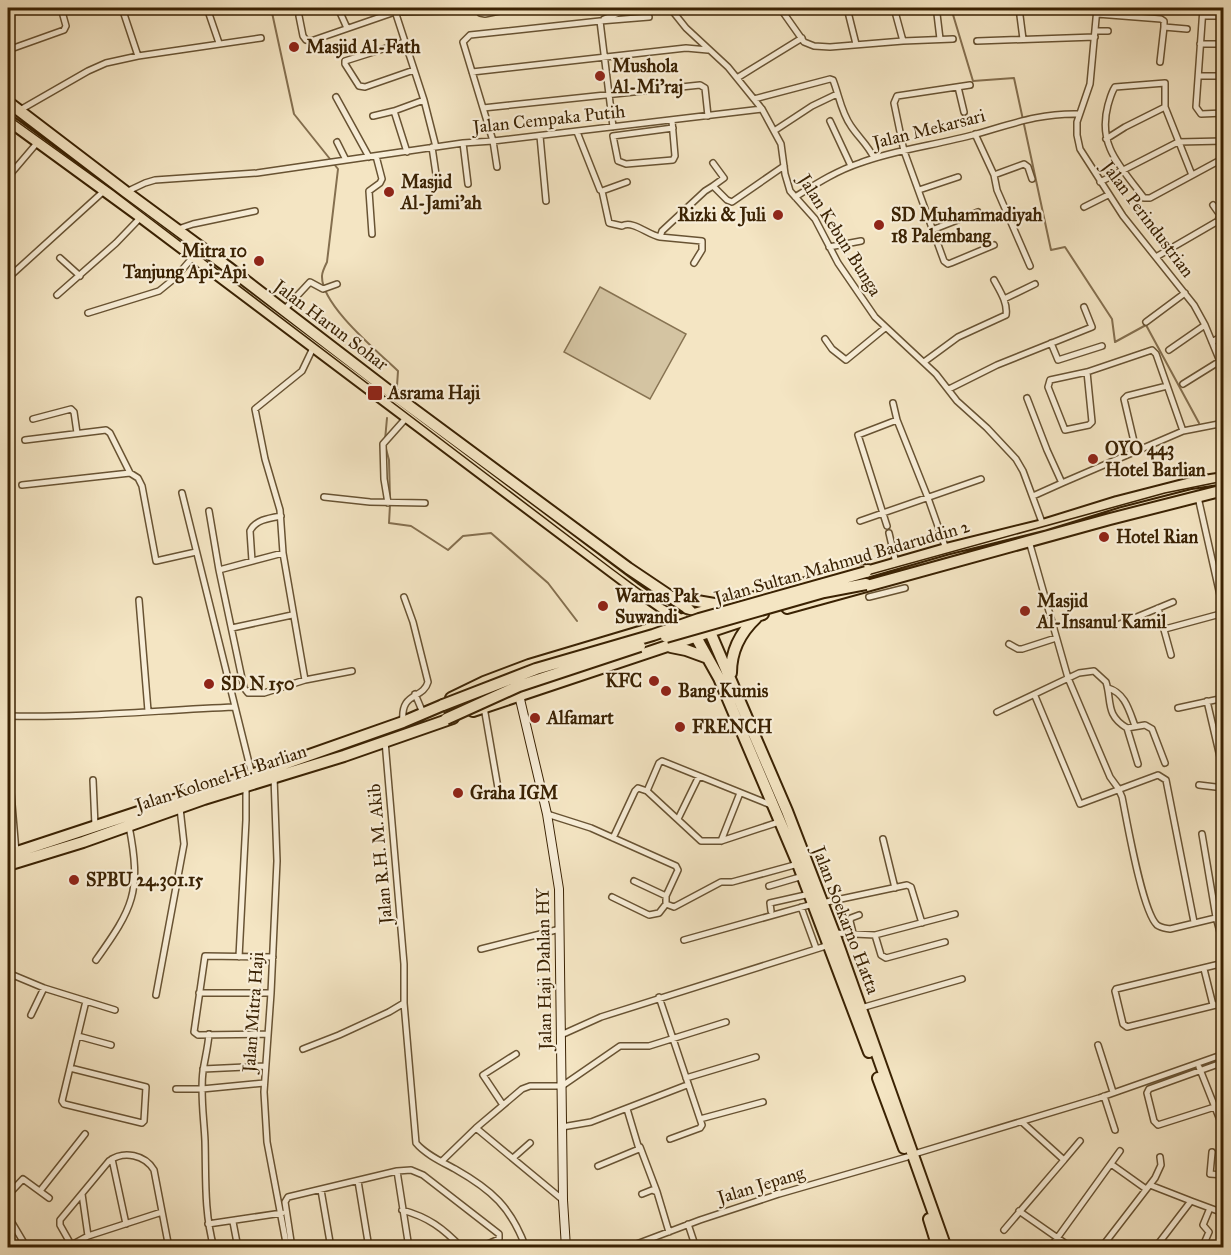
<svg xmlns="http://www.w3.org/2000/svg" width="1231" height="1255" viewBox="0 0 1231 1255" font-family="'IM FELL Great Primer',serif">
<rect width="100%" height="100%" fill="#f4e5c3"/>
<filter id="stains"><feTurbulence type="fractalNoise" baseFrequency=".00333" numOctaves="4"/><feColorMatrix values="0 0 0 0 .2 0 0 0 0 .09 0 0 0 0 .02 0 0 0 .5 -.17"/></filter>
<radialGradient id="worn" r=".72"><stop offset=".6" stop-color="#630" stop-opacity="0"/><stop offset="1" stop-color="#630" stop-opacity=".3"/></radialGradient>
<path fill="#d4c4a2" stroke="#877352" stroke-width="1.5" d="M600 287 686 334 650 399 564 352Z"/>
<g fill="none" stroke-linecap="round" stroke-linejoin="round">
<path stroke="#846f4f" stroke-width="2" d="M271 8 294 114 338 169 327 262C325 266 322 272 322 276 321 305 377 351 398 371L397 386
M951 8 973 81 1014 78 1051 250 1065 247 1112 319 1115 342 1146 325 1199 423
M385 440 387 418
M385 445 389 460 390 499
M390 505 389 523 411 526 448 550 463 536 491 533 548 583 577 621"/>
<defs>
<path id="street" d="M122 8 138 56
M207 8 219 43
M299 8H300
M338 8 347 28
M394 8 424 100 436 147
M479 8 480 13 485 14 514 8
M540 8 545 11 558 8
M670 8 686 28 728 67 762 109 781 144 785 174 790 191 815 219 838 263 875 317 936 374 957 401 987 428 1016 459 1023 471 1043 525
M780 8 804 42 814 46 830 47 903 41 953 39
M847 8 856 44
M894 8 903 41
M1019 8 1023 39
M1097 8 1090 84 1077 122V135L1080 149 1123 216 1194 305 1205 325 1224 371
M1203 8 1196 107 1201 114 1224 113
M937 14 940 39
M1097 14 1161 19 1164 21V27L1160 62
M299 16 303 36 306 40 311 41 395 12 448 11 450 8
M1204 16H1224
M604 19 632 8
M600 21 649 17
M1164 27 1187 29
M1095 31H1108
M977 41 1095 37
M405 42 345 61V64L359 86 365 87 414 70
M1200 44H1224
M8 50 64 30 66 26 61 8
M472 72 686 48 708 50
M1199 76H1224
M737 78 802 38
M970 85 897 96 894 103 904 151 944 261 948 264 951 263 994 245
M958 87 964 112
M336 97 369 157
M754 99 830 79 833 80C839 95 841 112 851 126 859 138 868 145 874 158
M483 108 700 85 705 88 708 116
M20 110 88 71 106 63 138 56 261 38
M373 116 394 111
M672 121 675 156 673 160 626 164 618 161 613 136 673 128
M830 121 851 166
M774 131 812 106 837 94
M577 132 600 190 602 191 627 182
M975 134 994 175 997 190 1030 266
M540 136 546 201
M1106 139 1125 127 1165 107
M337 142 346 160
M463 143 468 184
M432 147 437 181
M407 152 394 111 424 100
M713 163 724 178 713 186
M497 167 493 141 463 42 470 35 600 21 613 127
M994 175 1024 164 1028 167 1032 179
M1192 175 1165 107V83L1115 87C1111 93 1110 99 1108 105 1097 146 1121 167 1144 198H1150L1224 158
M8 177 37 143
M1100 182 1178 142 1224 141
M919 190 958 177
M602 191 609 223 622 226C633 220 648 235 660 237
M126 192 145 183 155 180 257 173 463 143 493 141 762 109
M1222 194H1224
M795 197C816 184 836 171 860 163 897 149 938 145 976 134 1012 124 1040 113 1079 114
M1084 207 1108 195
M178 229 193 224 255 211
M932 230 978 212
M372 234 369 191 380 183 382 179 376 156
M829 247 861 241
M1156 257 1218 221 1220 215 1213 205
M60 258 80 276
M694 263 702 250V241L660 237 662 231 705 191 713 186 727 200 732 202 784 166
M8 278 105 190
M57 295 116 243 141 217
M1004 299 1035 284
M284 310 310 282 323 289 337 284
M88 313 159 291 175 278 193 257
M1146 322 1185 293
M825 339 832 349 846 360 885 328
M1212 342 1224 335
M1051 343 1058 360 1102 346
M1169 350 1205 325
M924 362 958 337 1006 315C1008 303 1000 291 994 280
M1087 372 1092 422 1089 425 1065 430 1048 387 1050 380 1087 372 1152 350 1156 354 1183 431
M1183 384 1220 361
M949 389 997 365 1092 327 1084 307
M1027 398 1047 450 1062 483 1033 496
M893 403 897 420 928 498 946 549
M33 419 71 409 74 412 77 433
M25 440 106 430 110 433 130 473
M1136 450 1124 399 1127 396 1167 386
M1062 483 1183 431 1224 423
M22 485 130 473 138 478 142 486 156 561 196 552
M182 493 252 775
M324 497 370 502 425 503
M388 503 384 479 383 444 407 417
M209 511 219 570
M860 521 981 479
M887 526 858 435 897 420
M889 533 896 563
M1029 541 1068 678 1110 777 1118 788 1122 797C1127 821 1142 911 1157 925 1161 928 1165 928 1170 929L1224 916
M283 553 280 510 265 459 255 409 302 371 313 348
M252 561 250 531C255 520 269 518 281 516
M869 597 905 588
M139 600 148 711
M1158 608 1171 655
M1115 626 1173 602
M232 628 292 615
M1165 629 1224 613 1198 497
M1009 644 1018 649H1022L1056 638
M305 680 283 553 219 570 244 688 248 693H264L305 680 352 671
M1108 688C1125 693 1129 710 1135 726
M415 694 423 713
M1035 696 1080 804 1158 775 1166 780 1194 922
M1207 701 1224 774
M484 707 498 788
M1178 708 1224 698
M997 712 1079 673 1094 671 1106 682C1112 701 1105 715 1127 728L1145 725 1152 729 1165 763
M8 716C83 718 159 710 235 707
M403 722C400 691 423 700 428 682L413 622 404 597
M1127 728 1138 764
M8 757 16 852
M274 777 277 861 271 993 264 1092 267 1142 287 1248
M93 780 95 826
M1199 785 1224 788
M647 791 659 763 662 761 771 805
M547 814 591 828 676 866 678 870 666 896V904L674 907 721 882H732L798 864
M678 819 699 776
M1202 834 1216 917 1224 947
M613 838 635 791 638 788 647 791 701 841H721L779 822
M883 839 895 888
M721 841 740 793
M634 881 666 896
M769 886 803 876
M612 897 649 915 659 913 666 904
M822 903 907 885 911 887 922 923
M801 907 816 948
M771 911 770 903 810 894
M834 933 875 935 955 914
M853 933 850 921 851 918 859 915
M875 935 881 955 886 958 945 942
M684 940 813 904
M481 949 560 929
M239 957 246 820V787
M96 960C133 908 142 892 129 826
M1224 963 1116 989 1115 991 1123 1024 1127 1027 1224 1003
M1204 969 1213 1005
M8 973 44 988 115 1010
M199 993H271
M156 995 184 844 180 808
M659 997 702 1125 700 1128 670 1139
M404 1003 416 1143C425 1154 442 1162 455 1169 492 1190 511 1207 526 1248
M861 1008 962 979
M31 1015 44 988
M209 1034C208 1047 205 1058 203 1071 200 1094 204 1118 205 1141 206 1177 204 1213 214 1248
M268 1034 198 1035 194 1032 205 956 273 957
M561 1035 601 1017 829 945
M78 1036 111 1045
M1098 1045 1113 1092
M303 1049 339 1035 389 1012 404 1003V964L385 741
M1224 1062 1149 1089 1147 1093 1154 1121 1158 1125 1224 1104
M1199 1067 1224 1130
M70 1068 146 1087 144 1121 142 1123 64 1104 62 1101 86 1001
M203 1069 265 1066
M686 1078 756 1057
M176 1089H202L264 1083
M1104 1096 1115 1130
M503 1105 483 1075 516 1054
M700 1119 763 1102
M1022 1122 1064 1160 1080 1141
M562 1127 591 1122 687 1085
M640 1147 657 1192
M1212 1152 1210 1174 1224 1175
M914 1154 1099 1098 1224 1054
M513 1158 530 1143
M112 1159 126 1224
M442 1161 476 1128
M1111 1164 1146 1189
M598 1166 639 1149 627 1109
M397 1171 409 1248
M358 1181 369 1248
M1150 1185 1191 1201
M321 1190 331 1248
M40 1191 85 1134
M82 1194 88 1236
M642 1194 652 1190 657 1192 669 1232
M8 1195 23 1179 49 1198
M563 1200 476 1128 522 1089 530 1086H562L620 1046H649L726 1022
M402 1210C428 1217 443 1228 462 1248
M1019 1211 1072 1248
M8 1216 27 1248
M233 1222 238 1248
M208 1224 282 1213
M688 1224 696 1248
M1004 1230 1064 1160
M66 1248 88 1236 162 1212
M73 1248 60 1225V1220L109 1161C124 1150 145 1155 154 1170L169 1248
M292 1248 285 1202 288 1197 397 1171 411 1170 423 1175 499 1234V1239L479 1248
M626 1248 700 1220 779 1194 907 1157
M1050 1248 1120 1151
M1101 1248 1155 1178 1161 1165 1160 1157
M1155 1248 1191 1201 1218 1211 1224 1212
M1202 1248 1209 1232 1203 1225 1210 1208"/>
<path id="secondary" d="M519 695 547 814 559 889 563 1200 566 1248"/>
<path id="highway" d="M8 102 126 192 229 268 393 394 628 568 686 607 710 632 787 811 834 933 946 1248
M8 120 141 217 634 588 679 619 696 637 719 678 798 864 869 1052
M866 572 946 549 1043 525 1117 502 1191 483 1224 478
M674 597 720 605
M787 608 1110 519 1224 490
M694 614 849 571 868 570
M671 647 686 650 708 658
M731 673C731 651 740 633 756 618
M451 698 484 682 529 665 683 619
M473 711 763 614
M8 855 284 764 403 722 443 705
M8 865 83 842 204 799 344 756 453 718
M878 1078 904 1148
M929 1219 938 1248"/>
</defs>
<use href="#street" stroke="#685333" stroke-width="8"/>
<use href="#secondary" stroke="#3a2203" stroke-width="10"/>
<use href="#highway" stroke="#3a2203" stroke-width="14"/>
<use href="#street" stroke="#f8eed8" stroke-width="5"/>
<use href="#secondary" stroke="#f8eed8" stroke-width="8"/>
<use href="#highway" stroke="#f4e5c3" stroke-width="10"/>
<path stroke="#3a2203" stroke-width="1.5" d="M8 115 114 191 612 569C645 593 679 625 723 615L1165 493 1224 481"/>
<defs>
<path id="highway-bridge" d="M666 637 824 592 866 584
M443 705 536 669 653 635 699 619 866 572
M446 719 519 686 640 646"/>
</defs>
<use href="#highway-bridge" stroke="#3a2203" stroke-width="14" stroke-linecap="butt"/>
<use href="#highway-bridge" stroke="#f4e5c3" stroke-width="10"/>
</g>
<g fill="#8f2418" stroke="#f8eed8" stroke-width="2">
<circle cx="294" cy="47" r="6"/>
<circle cx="600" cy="76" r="6"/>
<circle cx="389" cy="192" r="6"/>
<circle cx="778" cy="215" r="6"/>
<circle cx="879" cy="225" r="6"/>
<circle cx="259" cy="261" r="6"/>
<rect x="367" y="385" width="16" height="16" rx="3"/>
<circle cx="1093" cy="459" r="6"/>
<circle cx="1104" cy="537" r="6"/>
<circle cx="603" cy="606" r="6"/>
<circle cx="1025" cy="611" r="6"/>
<circle cx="654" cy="681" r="6"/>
<circle cx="209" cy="684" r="6"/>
<circle cx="666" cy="691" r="6"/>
<circle cx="535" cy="718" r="6"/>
<circle cx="680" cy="727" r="6"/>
<circle cx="458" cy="793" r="6"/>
<circle cx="74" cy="880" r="6"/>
</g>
<g text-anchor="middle" stroke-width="4.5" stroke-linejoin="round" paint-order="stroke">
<g font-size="18" font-weight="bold" fill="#3a2203" stroke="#f8eed8" text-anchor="start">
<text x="306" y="53">Masjid Al-Fath</text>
<text x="612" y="72">Mushola<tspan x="612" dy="21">Al-Mi'raj</tspan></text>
<text x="401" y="188">Masjid<tspan x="401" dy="21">Al-Jami'ah</tspan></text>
<text x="766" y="221" text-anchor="end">Rizki &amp; Juli</text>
<text x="891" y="221">SD Muhammadiyah<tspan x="891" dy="21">18 Palembang</tspan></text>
<text x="247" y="257" text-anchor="end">Mitra 10<tspan x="247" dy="21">Tanjung Api-Api</tspan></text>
<text x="388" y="399">Asrama Haji</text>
<text x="1105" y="455">OYO 443<tspan x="1105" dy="21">Hotel Barlian</tspan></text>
<text x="1116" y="543">Hotel Rian</text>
<text x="615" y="602">Warnas Pak<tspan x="615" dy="21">Suwandi</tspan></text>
<text x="1037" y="607">Masjid<tspan x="1037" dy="21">Al-Insanul Kamil</tspan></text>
<text x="642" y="687" text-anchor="end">KFC</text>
<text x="221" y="690">SD N 150</text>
<text x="678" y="697">Bang Kumis</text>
<text x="547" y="724">Alfamart</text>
<text x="692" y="733">FRENCH</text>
<text x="470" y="799">Graha IGM</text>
<text x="86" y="886">SPBU 24.301.15</text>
</g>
<g font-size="18" fill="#3a2203" stroke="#f8eed8">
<text transform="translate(549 119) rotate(-6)" y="6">Jalan Cempaka Putih</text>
<text transform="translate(929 129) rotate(-14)" y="6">Jalan Mekarsari</text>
<text transform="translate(1148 219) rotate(53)" y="6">Jalan Perindustrian</text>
<text transform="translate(840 235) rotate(58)" y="6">Jalan Kebun Bunga</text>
<text transform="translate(331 325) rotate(37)" y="6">Jalan Harun Sohar</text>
<text transform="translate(842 562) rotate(-16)" y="6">Jalan Sultan Mahmud Badaruddin 2</text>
<text transform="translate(221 778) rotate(-18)" y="6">Jalan Kolonel H. Barlian</text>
<text transform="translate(380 854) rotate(-95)" y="6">Jalan R.H. M. Akib</text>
<text transform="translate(846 920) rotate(69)" y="6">Jalan Soekarno Hatta</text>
<text transform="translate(544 969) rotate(-91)" y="6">Jalan Haji Dahlan HY</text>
<text transform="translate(253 1012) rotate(-86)" y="6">Jalan Mitra Haji</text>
<text transform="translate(761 1185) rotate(-17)" y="6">Jalan Jepang</text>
</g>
</g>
<rect width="1231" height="1255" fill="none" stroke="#f4e5c3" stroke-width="30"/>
<rect x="9" y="9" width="1213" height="1237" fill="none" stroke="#3a2203" stroke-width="3"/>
<rect x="15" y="15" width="1201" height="1225" fill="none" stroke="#3a2203" stroke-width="1.5"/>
<rect width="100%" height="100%" filter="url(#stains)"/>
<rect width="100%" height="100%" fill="url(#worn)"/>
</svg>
